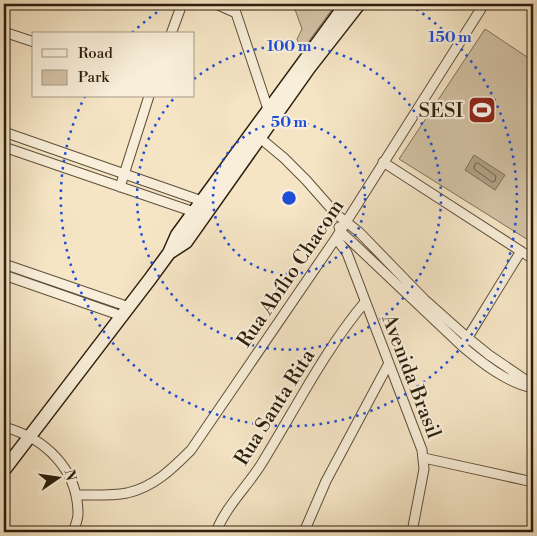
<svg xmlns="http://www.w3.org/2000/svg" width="537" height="536" viewBox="0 0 537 536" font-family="'Libre Bodoni',serif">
<rect width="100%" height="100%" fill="#f5e5c5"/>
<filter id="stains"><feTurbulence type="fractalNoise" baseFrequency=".004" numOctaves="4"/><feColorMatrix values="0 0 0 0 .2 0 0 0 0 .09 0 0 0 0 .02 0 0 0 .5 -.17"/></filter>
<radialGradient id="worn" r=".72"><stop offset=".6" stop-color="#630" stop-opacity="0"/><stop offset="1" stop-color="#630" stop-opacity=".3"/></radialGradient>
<path fill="#d3c3a6" stroke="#80705a" d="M293 4H336L306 45 303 47 300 46 297 39 302 29Z
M485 29 533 61V243L399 159Z"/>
<path fill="#b1a186" stroke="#7c6d56" d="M474 155 505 175 495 190 465 170Z"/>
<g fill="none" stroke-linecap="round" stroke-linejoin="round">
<path stroke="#6e604a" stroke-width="1" d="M478 163 496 176 495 181 492 182 474 169 475 164Z"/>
<defs>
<path id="minor" d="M216 4 236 13
M233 4 268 109
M4 32 34 42
M171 34 182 4
M4 132 202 201
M260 138 284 158 306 180 336 214 359 232 424 299 468 338 489 355 533 385
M4 147 194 212
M383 162 533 259
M120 187 149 96
M339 227 340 231 350 240 462 346C482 363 507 383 533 388
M336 238 347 253 422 450 424 469 412 532
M4 264 129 307
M4 275 122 316
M465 342 521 251
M4 427C45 438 78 469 78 514 78 520 75 526 73 532
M424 458 533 482
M76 495C92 495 111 496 127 493 154 487 172 469 191 450L336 238 484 4
M216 532C226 506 248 486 262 463 296 408 324 351 365 302
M304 532 326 481 389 363"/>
<path id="secondary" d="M169 253 186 242 309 68 359 4
M4 470 150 279 169 253 177 235 346 4"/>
</defs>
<use href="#minor" stroke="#5e503b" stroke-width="11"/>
<use href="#secondary" stroke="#2c1e0d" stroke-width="15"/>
<use href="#minor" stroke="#f8eed9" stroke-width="9"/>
<use href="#secondary" stroke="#f8eed9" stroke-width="12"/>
</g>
<g fill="none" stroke="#1d4ed8" stroke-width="2.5" stroke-dasharray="2.5 5">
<circle cx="289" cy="198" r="76"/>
<path d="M194 79A152 152 0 1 1 176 96"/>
<path d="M132 33A228 228 0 0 1 168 5M410 5A228 228 0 1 1 85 96"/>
</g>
<defs>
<symbol id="stadium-square" viewBox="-11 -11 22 22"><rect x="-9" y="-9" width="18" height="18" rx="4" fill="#8f2418" stroke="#f8eed9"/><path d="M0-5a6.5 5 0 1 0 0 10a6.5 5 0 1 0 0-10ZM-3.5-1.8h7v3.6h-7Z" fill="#fff"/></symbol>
</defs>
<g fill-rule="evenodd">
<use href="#stadium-square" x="466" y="94" width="32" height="32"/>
</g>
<g text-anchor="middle" stroke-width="4.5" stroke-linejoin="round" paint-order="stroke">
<g font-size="20" fill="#2c1e0d" stroke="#f8eed9" text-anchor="end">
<text x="463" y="117">SESI</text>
</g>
<g font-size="20" fill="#2c1e0d" stroke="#f8eed9">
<text transform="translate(290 273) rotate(-56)" y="7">Rua Abílio Chacom</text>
<text transform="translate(412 376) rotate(69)" y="7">Avenida Brasil</text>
<text transform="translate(274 407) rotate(-58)" y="7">Rua Santa Rita</text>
</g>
</g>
<circle cx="289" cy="198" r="8" fill="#1d4ed8" stroke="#f8eed9" stroke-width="2.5"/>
<g font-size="15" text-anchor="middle" font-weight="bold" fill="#1d4ed8" stroke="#f8eed9" stroke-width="4.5" stroke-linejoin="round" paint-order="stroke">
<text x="450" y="42">150 m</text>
<text x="289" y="51">100 m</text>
<text x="289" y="127">50 m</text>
</g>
<rect width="537" height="536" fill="none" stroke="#f5e5c5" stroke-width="20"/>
<rect x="5" y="5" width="527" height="526" fill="none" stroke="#2c1e0d" stroke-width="2.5"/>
<rect x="10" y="10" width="517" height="516" fill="none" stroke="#2c1e0d"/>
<rect x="32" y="32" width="162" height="65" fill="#f8eed9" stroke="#a69b87"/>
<rect x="42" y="49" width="25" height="8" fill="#f8eed9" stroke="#a69b87"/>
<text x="78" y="58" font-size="15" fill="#2c1e0d">Road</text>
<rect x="42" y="70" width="25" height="15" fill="#d3c3a6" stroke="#a69b87"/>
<text x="78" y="82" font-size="15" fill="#2c1e0d">Park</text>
<g transform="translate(58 478) rotate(77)" stroke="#f8eed9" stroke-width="4" paint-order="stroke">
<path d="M0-4L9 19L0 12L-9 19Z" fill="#2c1e0d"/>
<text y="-8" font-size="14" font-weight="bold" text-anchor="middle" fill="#2c1e0d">N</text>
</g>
<rect width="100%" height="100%" filter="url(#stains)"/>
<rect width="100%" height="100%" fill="url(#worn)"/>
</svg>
